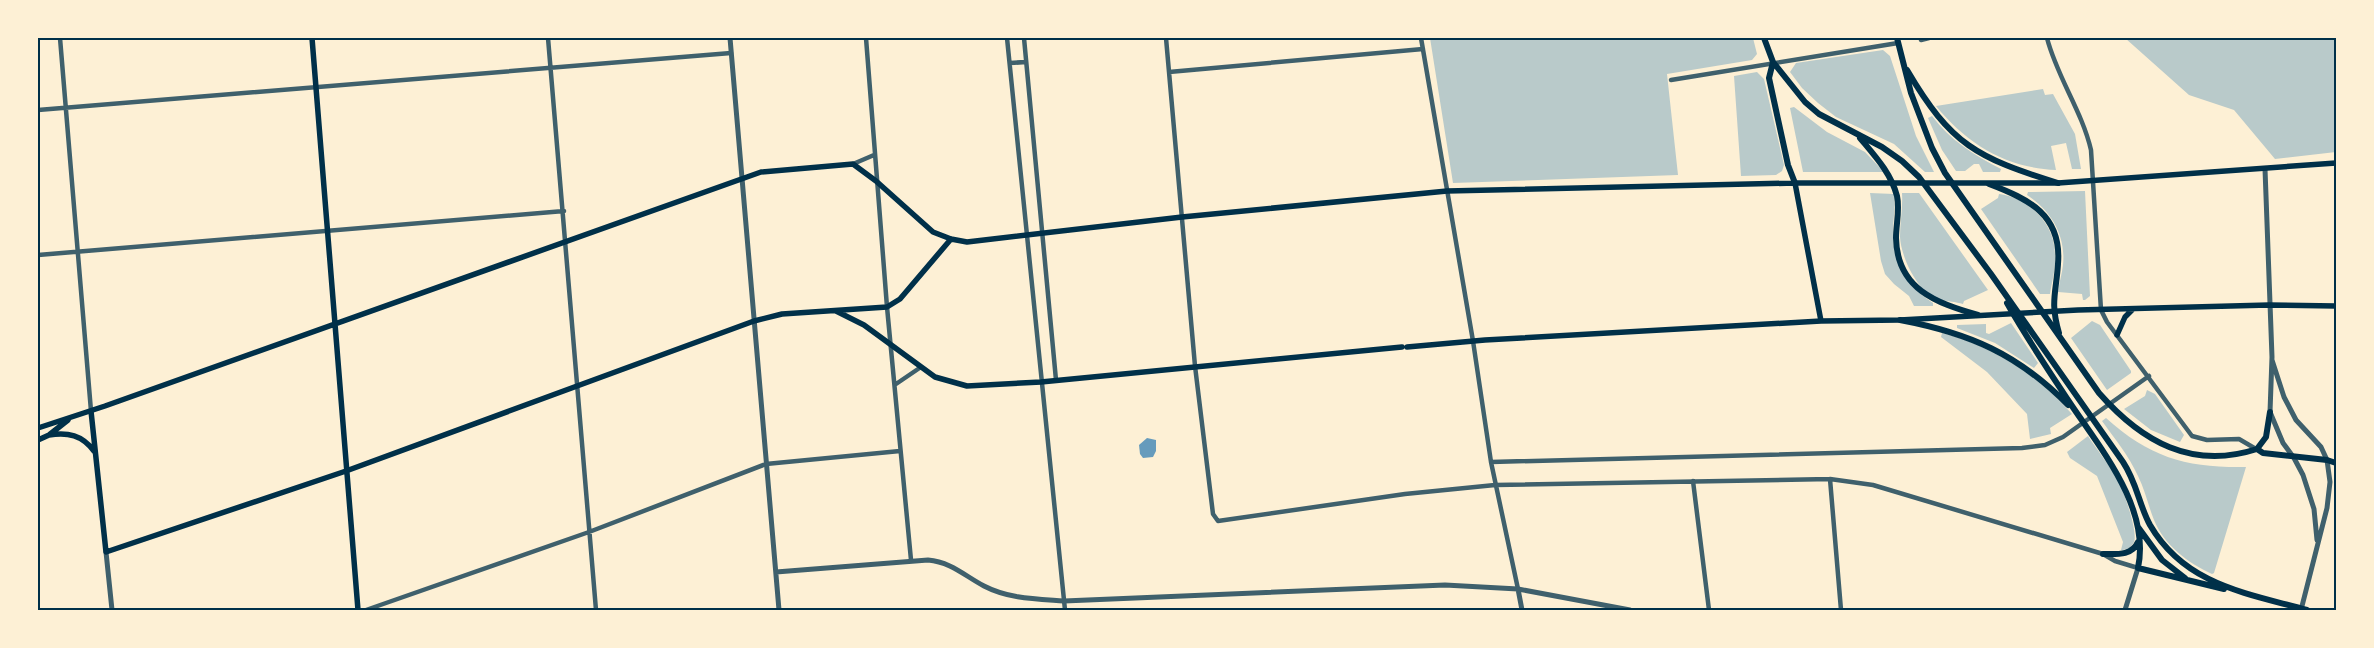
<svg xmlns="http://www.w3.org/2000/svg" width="2374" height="648" viewBox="0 0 2374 648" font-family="'Zilla Slab',serif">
<rect width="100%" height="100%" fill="#fdf0d5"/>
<path fill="#b9caca" d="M1430 38H1753L1757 54 1752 60 1667 74 1678 175 1453 183Z
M2125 38H2336V152L2275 159 2234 110 2189 95Z
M1883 50 1890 56 1916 136 1934 172H1925L1894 144 1836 117 1818 103 1802 88 1790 72 1796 63Z
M1757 72 1764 79 1784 165 1782 171 1776 175 1741 176 1734 76Z
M2043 89 2045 95 2053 94 2075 134 2081 169H2072L2066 143 2051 146 2056 170C2006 168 1967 144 1936 106Z
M1794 107 1827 132 1865 152 1884 172H1803L1790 108Z
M1932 116C1950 140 1974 155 2001 169L2000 172H1983L1979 164H1974L1965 171H1956L1942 150 1928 118Z
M2085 191 2090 296 2085 300H2083L2082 294 2058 292C2059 283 2062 274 2063 265 2066 235 2051 211 2027 195L2028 192Z
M1870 193 1894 194C1896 207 1893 218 1893 232 1892 263 1908 287 1933 303V306H1914L1909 296 1894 284 1885 274 1881 261Z
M1902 193H1919L1988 290 1964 301 1963 304C1956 302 1947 301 1941 300 1918 295 1901 257 1900 237 1900 222 1903 208 1902 193Z
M1999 194C2029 198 2055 223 2055 255 2056 268 2052 281 2050 294H2040L1981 209 1998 198Z
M2092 321 2100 325 2131 371V373L2107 390 2071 338Z
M2011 323 2038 363 2034 368 1995 343 1957 328V325L1986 324V333L1989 334Z
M1942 333C1992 346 2037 374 2072 414L2050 428 2051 434 2030 439 2027 414 1987 372 1941 337Z
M2147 390 2155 394 2184 435 2180 442 2151 430 2124 409 2145 396Z
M2106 418C2150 458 2188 468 2246 467L2214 573 2212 574C2188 563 2164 545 2154 520 2148 505 2145 490 2138 476 2129 456 2115 439 2102 421Z
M2088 436C2098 451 2110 466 2119 482 2124 492 2138 532 2134 542 2131 548 2126 550 2121 550L2123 542 2097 476 2070 458 2067 452Z"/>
<path fill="#669bbc" d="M1147 438 1156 440V451L1153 457 1143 458 1140 454 1139 445Z"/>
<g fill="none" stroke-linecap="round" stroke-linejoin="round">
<path stroke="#3f606c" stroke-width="4.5" d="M60 38 91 411
M548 38 596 610
M866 38 887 307 911 560
M1007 38 1065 610
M1024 38 1056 380
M1166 38 1195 366 1213 514 1218 521 1405 494 1495 485 1830 479 1873 485 2103 554 2115 561 2138 568
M1421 38 1473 341 1491 462 1518 589
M2047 38C2057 77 2082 111 2091 150L2101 310 2107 322 2192 436 2207 440 2239 439 2256 449
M1921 40 1929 38
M1010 63 1026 62
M1169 72 1423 49
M1671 80 1898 43
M38 110 731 53
M853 164 874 155
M38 255 564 211
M896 384 921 367
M1491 462 2022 448 2045 445 2063 437 2149 376
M1830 479 1841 610
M1693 481 1709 610
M366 610 589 532 766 464 900 451"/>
<path stroke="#3f606c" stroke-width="5" d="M730 38 779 610
M2265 169 2272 357 2270 412 2283 443 2294 458 2303 475 2314 509 2317 540
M2272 360 2284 397 2296 420 2321 447 2327 460 2330 482 2327 508 2301 610
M106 552 112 610
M776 572 928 560C951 562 965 576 984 586 1009 599 1036 599 1064 601L1445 585 1518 589 1630 610
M1518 589 1522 610
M2125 610 2138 568"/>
<path stroke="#003049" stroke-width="5.5" d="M312 38 358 610
M1795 183 1821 321
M836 311 864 325 935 377 967 386 1041 382 1402 347
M2117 335 2125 317 2133 309
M1407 347 1485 340 1821 321 1900 320 2078 310 2269 305 2336 306
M91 411 106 552 346 471 754 321 782 314 887 307 900 299 951 239
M38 428 105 406 761 172 853 164 876 181 933 232 951 239 967 242 1182 217 1447 191 1795 183H2058L2336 163
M49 435C68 432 82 435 94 451
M38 440 49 435 68 420"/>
<path stroke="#003049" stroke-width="6" d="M1764 38 1773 62 1805 102 1819 114 1882 147 1902 161 1919 177 1991 274 2123 462C2137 483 2139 505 2150 525 2185 585 2246 593 2307 610
M1897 38 1911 93 1932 148 1945 173 2099 393C2142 442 2192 470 2257 449L2263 453 2327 460 2336 463
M1773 62 1769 78 1788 165 1795 183
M1907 70C1951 145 1977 158 2058 183
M1860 138C1875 156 1891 173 1897 196 1900 210 1896 224 1896 238 1897 289 1936 303 1978 315
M1989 184C2029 199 2062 215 2058 264 2056 294 2050 302 2059 333
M2007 303C2026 337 2047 368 2068 400 2099 447 2151 507 2138 568L2224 589
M1900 320C1969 333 2018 354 2068 405
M2257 449 2266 437 2270 412
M2138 527 2162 560 2185 578
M2103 554C2116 554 2132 556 2138 542"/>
</g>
<rect width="2374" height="648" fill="none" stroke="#fdf0d5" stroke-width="78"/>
<rect x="39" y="39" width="2296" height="570" fill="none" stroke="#003049" stroke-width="2"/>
</svg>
